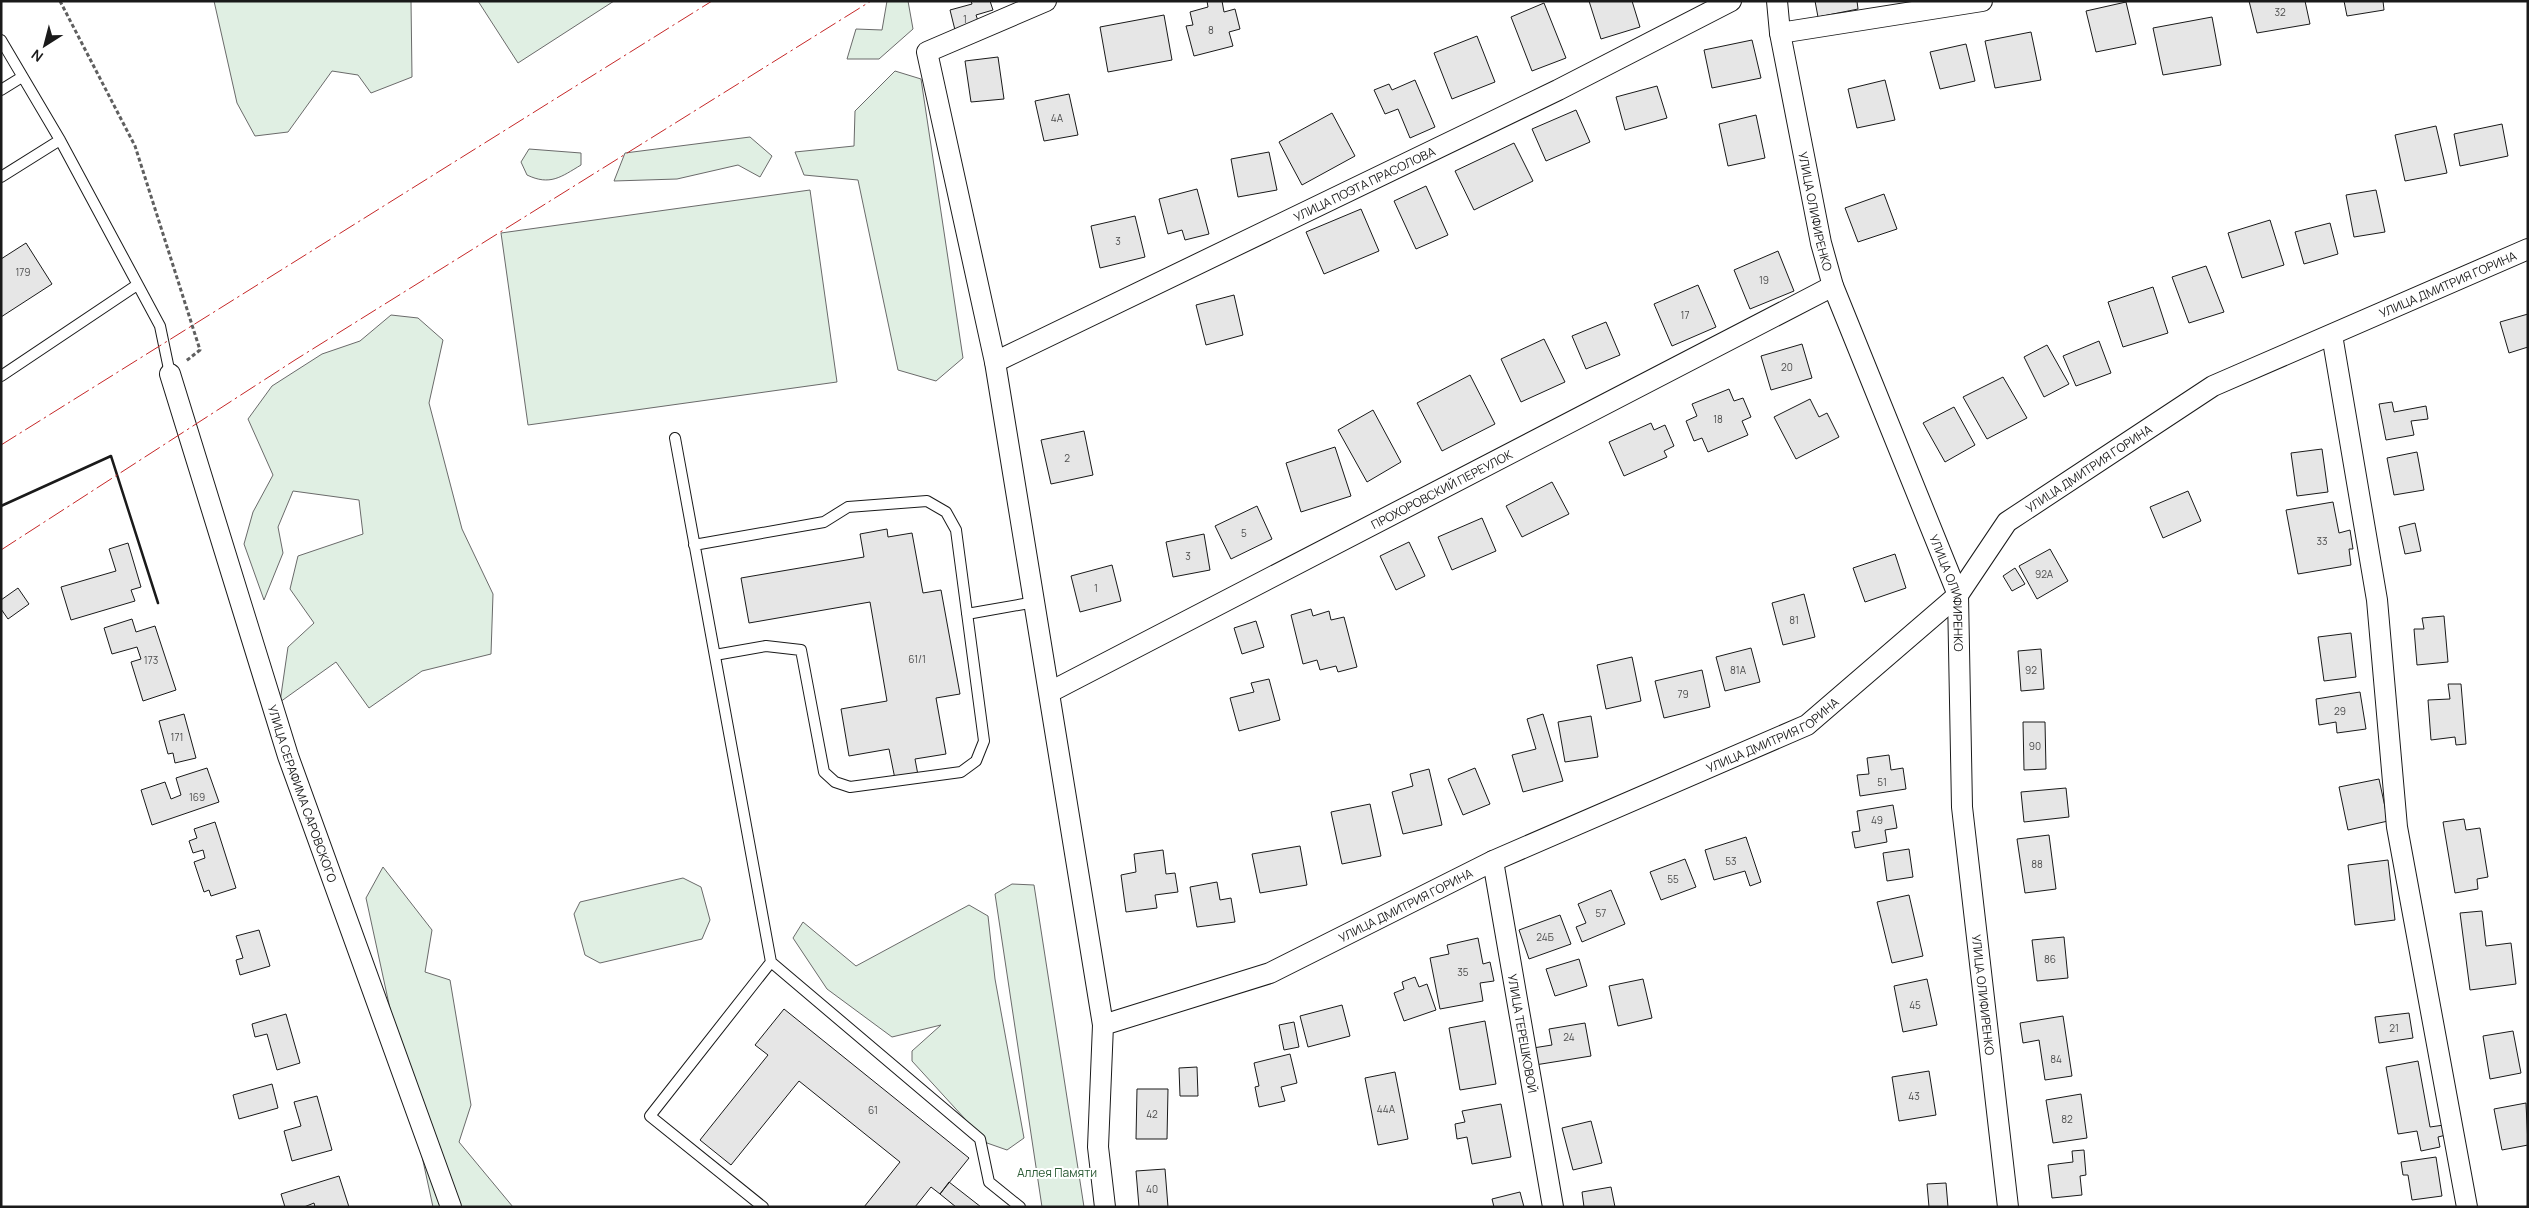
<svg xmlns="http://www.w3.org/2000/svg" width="2529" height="1208" viewBox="0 0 2529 1208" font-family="Manrope,sans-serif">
<rect width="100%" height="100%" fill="#fff"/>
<path fill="#e0efe3" stroke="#6a6a6a" d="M 214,1 L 411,1 L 412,77 L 371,93 L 358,75 L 332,71 L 288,132 L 255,136 L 237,103 Z
M 478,1 L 614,1 L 518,63 Z
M 887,1 L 908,1 L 913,29 L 879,59 L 847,59 L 856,29 L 882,30 Z
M 895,71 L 921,79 L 963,358 L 936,381 L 898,370 L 858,180 L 804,175 L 795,152 L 854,146 L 855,111 Z
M 750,137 L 772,156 L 760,177 L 738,165 L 677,179 L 614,181 L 625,153 Z
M 529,149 L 581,153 L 581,165 C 561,177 550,186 527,175 L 521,162 Z
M 810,190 L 837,382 L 528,425 L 501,233 Z
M 391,315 L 418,318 L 443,340 L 429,403 L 462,529 L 493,594 L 491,654 L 422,671 L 369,708 L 336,662 L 280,702 L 288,647 L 314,623 L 290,589 L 298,556 L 363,534 L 359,500 L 293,491 L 278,527 L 283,553 L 264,600 L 244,544 L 253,512 L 273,475 L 248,419 L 272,386 L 322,354 L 360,341 Z
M 383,867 L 432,930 L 425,972 L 450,980 L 471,1105 L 459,1142 L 513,1207 L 433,1207 L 366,898 Z
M 683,878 L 701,887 L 710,920 L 702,939 L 600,963 L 585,955 L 574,914 L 580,902 Z
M 1012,884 L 1034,885 L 1084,1207 L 1042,1207 L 995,894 Z
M 969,905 L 988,916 L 995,979 L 1024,1138 L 1007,1150 L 987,1143 L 912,1061 L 912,1051 L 941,1025 L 892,1037 L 827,989 L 793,938 L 803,922 L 856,966 Z"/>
<path fill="#e6e6e6" stroke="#1a1a1a" d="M 971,1 L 990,1 L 993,10 L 976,15 L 979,24 L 955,30 L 950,10 L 972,4 Z
M 1207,1 L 1222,1 L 1224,12 L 1235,9 L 1240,29 L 1229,32 L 1233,46 L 1194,56 L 1186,26 L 1193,25 L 1190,12 L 1208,7 Z
M 1589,1 L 1632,1 L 1640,27 L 1601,39 Z
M 1815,1 L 1857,1 L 1858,9 L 1818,17 Z
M 2249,1 L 2305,1 L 2310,24 L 2257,33 Z
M 2344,1 L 2383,1 L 2384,10 L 2347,16 Z
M 2126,2 L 2136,44 L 2096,52 L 2086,11 Z
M 1544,3 L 1566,58 L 1532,71 L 1511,17 Z
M 1164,15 L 1172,60 L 1108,72 L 1100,27 Z
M 2212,17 L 2221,65 L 2163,75 L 2153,28 Z
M 2031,32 L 2041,80 L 1995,88 L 1985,41 Z
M 1477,36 L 1495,82 L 1452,99 L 1434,53 Z
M 1752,40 L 1761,78 L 1712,88 L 1704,50 Z
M 1966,44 L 1975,81 L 1940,89 L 1930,52 Z
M 998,57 L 1004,99 L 971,102 L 965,61 Z
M 1415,80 L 1435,127 L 1410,138 L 1398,109 L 1385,114 L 1374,90 L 1389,84 L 1392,90 Z
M 1885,80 L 1895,120 L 1857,128 L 1848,89 Z
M 1657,86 L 1667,118 L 1625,130 L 1616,97 Z
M 1069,94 L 1078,135 L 1044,141 L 1035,101 Z
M 1576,110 L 1590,142 L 1546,161 L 1532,129 Z
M 1332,113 L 1355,156 L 1302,185 L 1279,142 Z
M 1756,115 L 1765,158 L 1728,166 L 1719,124 Z
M 2502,124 L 2508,156 L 2460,166 L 2454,134 Z
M 2436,126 L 2447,173 L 2405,181 L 2395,135 Z
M 1514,143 L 1533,181 L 1474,210 L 1455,171 Z
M 1269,152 L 1277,190 L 1238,197 L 1231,159 Z
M 1426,186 L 1448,235 L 1416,249 L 1394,201 Z
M 1197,189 L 1209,234 L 1185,240 L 1182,230 L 1168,234 L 1159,199 Z
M 2376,190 L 2385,232 L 2354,237 L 2346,195 Z
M 1884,194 L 1897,229 L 1858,242 L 1845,208 Z
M 1361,209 L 1379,251 L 1324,274 L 1306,232 Z
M 1135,216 L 1145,257 L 1100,268 L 1091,226 Z
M 2270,220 L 2284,265 L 2242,278 L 2228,233 Z
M 2330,223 L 2338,254 L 2304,264 L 2295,232 Z
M 26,243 L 52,284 L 1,317 L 1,259 Z
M 1778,251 L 1794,291 L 1750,309 L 1734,270 Z
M 2206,266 L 2224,312 L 2189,323 L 2172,277 Z
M 1698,285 L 1716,327 L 1672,346 L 1654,304 Z
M 2153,287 L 2168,333 L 2123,347 L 2108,302 Z
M 1234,295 L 1243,335 L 1206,345 L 1196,305 Z
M 2528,314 L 2528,347 L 2509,353 L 2500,322 Z
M 1606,322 L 1620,355 L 1586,369 L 1572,336 Z
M 1544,339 L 1565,382 L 1521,402 L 1501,359 Z
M 2099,341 L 2111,373 L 2076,386 L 2063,356 Z
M 1802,344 L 1812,378 L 1771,390 L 1761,356 Z
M 2047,345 L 2069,384 L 2044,397 L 2024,357 Z
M 1470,375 L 1495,424 L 1442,451 L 1417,403 Z
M 2003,377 L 2027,418 L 1987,439 L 1963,397 Z
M 1729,389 L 1734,401 L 1743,398 L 1751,417 L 1742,421 L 1748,435 L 1708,452 L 1702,438 L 1694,441 L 1686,421 L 1697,416 L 1692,404 Z
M 1810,399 L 1819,417 L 1827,413 L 1839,437 L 1796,459 L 1774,417 Z
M 2392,402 L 2394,412 L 2426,406 L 2428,419 L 2411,421 L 2414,435 L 2386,440 L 2379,404 Z
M 1954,407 L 1975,445 L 1945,462 L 1923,423 Z
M 1373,410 L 1401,462 L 1367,482 L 1338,430 Z
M 1651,423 L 1654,430 L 1665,425 L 1674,446 L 1664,451 L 1667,457 L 1624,476 L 1609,442 Z
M 1084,431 L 1093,475 L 1051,484 L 1041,440 Z
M 1335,447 L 1351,496 L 1301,512 L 1286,463 Z
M 2322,449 L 2328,492 L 2297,496 L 2291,453 Z
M 2417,452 L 2424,490 L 2394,495 L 2387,458 Z
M 1552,482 L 1569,514 L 1522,537 L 1506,506 Z
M 2188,491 L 2201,521 L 2163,538 L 2150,507 Z
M 2333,502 L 2339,533 L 2350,530 L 2353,549 L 2349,549 L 2351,565 L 2298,574 L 2286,510 Z
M 1257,506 L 1272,539 L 1231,559 L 1215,526 Z
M 1482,518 L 1496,551 L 1452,570 L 1438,537 Z
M 2415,523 L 2421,551 L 2405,554 L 2399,527 Z
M 887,529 L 888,537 L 912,533 L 923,593 L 941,590 L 960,694 L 936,698 L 946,754 L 915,759 L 918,775 L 895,779 L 889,749 L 849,756 L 841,709 L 887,701 L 870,602 L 749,623 L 741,578 L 864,557 L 860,534 Z
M 1204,534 L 1210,570 L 1173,577 L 1166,542 Z
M 1409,542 L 1425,576 L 1396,590 L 1380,556 Z
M 128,543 L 141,587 L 131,590 L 135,601 L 71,620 L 61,587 L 116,571 L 109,549 Z
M 2050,549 L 2068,581 L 2037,599 L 2019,566 Z
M 1895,554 L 1906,588 L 1865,602 L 1853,568 Z
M 1112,565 L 1121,601 L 1080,612 L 1071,576 Z
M 2015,568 L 2025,584 L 2012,591 L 2003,576 Z
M 18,588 L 29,604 L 8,619 L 1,609 L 1,600 Z
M 1804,594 L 1815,637 L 1783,645 L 1772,603 Z
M 1311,609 L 1313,616 L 1329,611 L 1331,620 L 1344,617 L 1357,667 L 1338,672 L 1336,666 L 1320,670 L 1317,660 L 1303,664 L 1291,615 Z
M 2444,616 L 2448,662 L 2417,665 L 2414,629 L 2424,629 L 2422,618 Z
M 132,619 L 136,632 L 155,626 L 176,690 L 143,701 L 131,662 L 141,659 L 137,647 L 112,654 L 104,628 Z
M 1256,621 L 1264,647 L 1242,654 L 1234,628 Z
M 2351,633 L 2356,677 L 2324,681 L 2318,637 Z
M 1751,648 L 1760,682 L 1725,691 L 1716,657 Z
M 2041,649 L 2044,689 L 2021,691 L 2018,651 Z
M 1632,657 L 1641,701 L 1606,709 L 1597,665 Z
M 1702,670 L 1710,707 L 1664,718 L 1655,681 Z
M 1269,679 L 1280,720 L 1239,731 L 1230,698 L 1254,692 L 1251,683 Z
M 2448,684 L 2461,684 L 2466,744 L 2456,745 L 2455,737 L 2431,740 L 2428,700 L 2450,699 Z
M 2360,692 L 2366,729 L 2337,733 L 2336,722 L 2319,725 L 2316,699 Z
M 184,714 L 196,758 L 175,763 L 173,753 L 168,754 L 159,721 Z
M 1543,714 L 1563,781 L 1523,792 L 1512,755 L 1536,749 L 1527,719 Z
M 1591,716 L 1598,757 L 1565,762 L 1558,722 Z
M 2023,722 L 2045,722 L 2046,769 L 2024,770 Z
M 1889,755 L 1891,770 L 1903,768 L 1906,789 L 1860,796 L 1857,775 L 1869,774 L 1867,758 Z
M 207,768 L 219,802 L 152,825 L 141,790 L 165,782 L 171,799 L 181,795 L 176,778 Z
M 1475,768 L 1490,804 L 1463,815 L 1448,779 Z
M 1429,769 L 1442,825 L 1403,834 L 1392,792 L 1413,786 L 1410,774 Z
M 2379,779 L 2388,821 L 2348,830 L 2339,787 Z
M 2066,788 L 2069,817 L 2024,822 L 2021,792 Z
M 1370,804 L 1381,856 L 1342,864 L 1331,812 Z
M 1893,805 L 1897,828 L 1885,830 L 1887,842 L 1855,848 L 1852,832 L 1860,831 L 1857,811 Z
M 2464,819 L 2466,830 L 2480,828 L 2488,877 L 2477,879 L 2478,889 L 2455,893 L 2443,822 Z
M 215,822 L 236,888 L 211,896 L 209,890 L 204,892 L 194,862 L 205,858 L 203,850 L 193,853 L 189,841 L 197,838 L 194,829 Z
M 2049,835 L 2056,889 L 2025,893 L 2017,839 Z
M 1746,837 L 1761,882 L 1750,886 L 1745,871 L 1714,880 L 1705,850 Z
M 1300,846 L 1307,885 L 1260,893 L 1252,854 Z
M 1909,849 L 1913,877 L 1887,881 L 1883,853 Z
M 1163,850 L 1166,874 L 1175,873 L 1178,892 L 1155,895 L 1157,908 L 1126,912 L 1121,875 L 1136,872 L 1134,854 Z
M 1685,859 L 1696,887 L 1661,900 L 1650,872 Z
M 2388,860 L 2395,920 L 2355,925 L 2348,865 Z
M 1217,882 L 1220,900 L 1231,898 L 1235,922 L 1197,927 L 1190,887 Z
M 1611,890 L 1625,924 L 1582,942 L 1576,927 L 1586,923 L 1578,904 Z
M 1909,895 L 1923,956 L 1892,963 L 1877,902 Z
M 2482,911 L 2486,946 L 2511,943 L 2516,984 L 2470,990 L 2460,913 Z
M 1560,915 L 1571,944 L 1529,959 L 1519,930 Z
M 259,930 L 270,966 L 240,975 L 236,960 L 243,958 L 236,936 Z
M 2064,937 L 2068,978 L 2037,981 L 2032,940 Z
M 1478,938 L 1483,964 L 1490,962 L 1494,981 L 1480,983 L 1483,1001 L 1440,1009 L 1430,958 L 1449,954 L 1447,945 Z
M 1579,959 L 1587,986 L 1555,996 L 1546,969 Z
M 1415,977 L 1419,987 L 1427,984 L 1436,1010 L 1404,1021 L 1394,993 L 1404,989 L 1402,982 Z
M 1643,979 L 1652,1018 L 1618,1026 L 1609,986 Z
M 1927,979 L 1937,1025 L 1903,1032 L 1894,986 Z
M 1342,1005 L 1350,1036 L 1308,1047 L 1300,1016 Z
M 784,1009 L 969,1158 L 940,1194 L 931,1187 L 915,1207 L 864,1207 L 900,1162 L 799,1081 L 731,1165 L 700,1140 L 768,1055 L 755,1045 Z
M 2409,1013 L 2413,1038 L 2379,1043 L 2375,1017 Z
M 286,1014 L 300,1063 L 277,1070 L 267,1034 L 255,1037 L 252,1024 Z
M 2063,1016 L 2072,1076 L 2045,1080 L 2039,1040 L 2023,1043 L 2020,1023 Z
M 1485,1021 L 1496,1084 L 1460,1090 L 1449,1028 Z
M 1294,1022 L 1299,1047 L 1284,1050 L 1279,1025 Z
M 1585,1023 L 1591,1056 L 1535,1065 L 1533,1048 L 1552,1045 L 1549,1029 Z
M 2513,1031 L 2521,1073 L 2490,1079 L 2483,1036 Z
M 1290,1054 L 1297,1083 L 1281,1087 L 1285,1101 L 1259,1107 L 1255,1087 L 1259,1086 L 1254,1063 Z
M 2418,1061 L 2430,1127 L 2444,1125 L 2446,1135 L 2438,1137 L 2440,1147 L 2421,1151 L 2417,1131 L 2398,1134 L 2386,1067 Z
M 1197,1067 L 1198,1096 L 1180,1096 L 1179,1068 Z
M 1929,1071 L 1936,1115 L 1899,1121 L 1892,1077 Z
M 1395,1072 L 1408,1139 L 1378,1145 L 1365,1078 Z
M 272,1084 L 278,1108 L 239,1119 L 233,1095 Z
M 1137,1089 L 1168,1089 L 1167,1139 L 1136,1139 Z
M 2081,1094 L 2087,1138 L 2053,1143 L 2046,1100 Z
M 317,1096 L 332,1150 L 292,1161 L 284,1131 L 301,1126 L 294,1102 Z
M 2526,1103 L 2528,1145 L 2502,1150 L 2494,1109 Z
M 1501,1104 L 1511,1157 L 1472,1164 L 1467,1137 L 1457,1139 L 1455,1124 L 1465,1122 L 1462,1111 Z
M 1591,1121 L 1602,1163 L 1573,1170 L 1562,1128 Z
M 2084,1150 L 2086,1175 L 2080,1176 L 2082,1195 L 2052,1198 L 2048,1165 L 2073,1162 L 2072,1151 Z
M 2436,1157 L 2442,1196 L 2412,1200 L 2408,1175 L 2403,1175 L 2401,1162 Z
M 1165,1169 L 1168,1207 L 1139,1207 L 1136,1171 Z
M 339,1176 L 349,1207 L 315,1207 L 314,1203 L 304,1207 L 285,1207 L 281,1194 Z
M 949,1182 L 981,1207 L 956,1207 L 940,1194 Z
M 1946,1183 L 1948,1207 L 1929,1207 L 1927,1184 Z
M 1611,1187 L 1615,1207 L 1584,1207 L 1582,1192 Z
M 1520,1192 L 1524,1207 L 1494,1207 L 1492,1199 Z"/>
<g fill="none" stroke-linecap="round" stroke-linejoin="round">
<g stroke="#1a1a1a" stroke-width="12">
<path id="lane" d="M 1,40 L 60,140 L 160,326 L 170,374
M 1,90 L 22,77
M 1,177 L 60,140
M 1,376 L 137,285
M 675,438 L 771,962 L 980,1139 L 989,1182 L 1020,1207
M 694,545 L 824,522 L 848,507 L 927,501 L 946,512 L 956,530 L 984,741 L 976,761 L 961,772 L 850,787 L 835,782 L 824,772 L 801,650 L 766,646 L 715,655
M 967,614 L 1035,602
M 763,1207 L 650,1116 L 771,962"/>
</g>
<g stroke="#1a1a1a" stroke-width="22">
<g id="street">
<path d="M 1046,1 L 927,52 L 995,362 L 1103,1025"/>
<path id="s1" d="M 1777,1 L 1780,33 L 1821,243 L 1833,286 L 1958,595 L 1962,807 L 2008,1207"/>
<path d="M 1780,33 L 1982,1"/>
<path d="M 2332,335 L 2377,600 L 2397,827 L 2467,1207"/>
<path id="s2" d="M 995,362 L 1558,90 L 1731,1"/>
<path id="s3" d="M 170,374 L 288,756 L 451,1207"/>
<path id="s4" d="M 1050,692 L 1833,286"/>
<path id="s5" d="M 1493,861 L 1553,1207"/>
<path id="s6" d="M 1105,1207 L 1098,1147 L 1103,1025 L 1270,973 L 1493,861 L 1807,725 L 1958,595 L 2007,522 L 2213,386 L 2528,249"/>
</g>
</g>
<path stroke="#5f5f5f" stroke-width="3" stroke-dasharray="4 2.5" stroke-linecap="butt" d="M 60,1 L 135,146 L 200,350 L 186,361"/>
<use href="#lane" stroke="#fff" stroke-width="10"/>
<use href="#street" stroke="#fff" stroke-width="20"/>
<path stroke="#1a1a1a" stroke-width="2.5" d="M 1,506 L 111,456 L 158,603"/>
<path stroke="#c62828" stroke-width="1" stroke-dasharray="18 4 2.5 4" stroke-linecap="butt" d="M 1,445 L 712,1
M 1,550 L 295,360 L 871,1"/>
</g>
<g text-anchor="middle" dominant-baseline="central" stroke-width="4" stroke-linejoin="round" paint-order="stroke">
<g font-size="10" fill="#4d4d4d">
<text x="2280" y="12">32</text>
<text x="965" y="19">1</text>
<text x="1211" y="30">8</text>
<text x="1057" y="118">4А</text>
<text x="1118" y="241">3</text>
<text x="23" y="272">179</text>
<text x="1764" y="280">19</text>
<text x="1685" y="315">17</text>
<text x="1787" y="367">20</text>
<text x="1718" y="419">18</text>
<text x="1067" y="458">2</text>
<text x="1244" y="533">5</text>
<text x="2322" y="541">33</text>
<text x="1188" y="556">3</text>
<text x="2044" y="574">92А</text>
<text x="1096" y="588">1</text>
<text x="1794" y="620">81</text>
<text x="917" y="659">61/1</text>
<text x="151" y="660">173</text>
<text x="1738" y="670">81А</text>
<text x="2031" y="670">92</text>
<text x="1683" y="694">79</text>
<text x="2340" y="711">29</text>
<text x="177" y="737">171</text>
<text x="2035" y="746">90</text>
<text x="1882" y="782">51</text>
<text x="197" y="797">169</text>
<text x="1877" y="820">49</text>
<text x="1731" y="861">53</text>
<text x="2037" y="864">88</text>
<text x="1673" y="879">55</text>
<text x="1601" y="913">57</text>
<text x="1545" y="937">24Б</text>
<text x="2050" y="959">86</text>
<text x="1463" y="972">35</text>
<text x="1915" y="1005">45</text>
<text x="2394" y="1028">21</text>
<text x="1569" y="1037">24</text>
<text x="2056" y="1059">84</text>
<text x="1914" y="1096">43</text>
<text x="1386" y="1109">44А</text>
<text x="873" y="1110">61</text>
<text x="1152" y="1114">42</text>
<text x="2067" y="1119">82</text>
<text x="1152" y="1189">40</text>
</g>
<g font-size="12" fill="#1a1a1a" stroke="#fff">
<text stroke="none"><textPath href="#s2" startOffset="410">УЛИЦА ПОЭТА ПРАСОЛОВА</textPath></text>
<text stroke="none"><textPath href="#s1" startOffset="214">УЛИЦА ОЛИФИРЕНКО</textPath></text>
<text stroke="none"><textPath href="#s6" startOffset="1739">УЛИЦА ДМИТРИЯ ГОРИНА</textPath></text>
<text stroke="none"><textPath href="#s6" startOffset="1334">УЛИЦА ДМИТРИЯ ГОРИНА</textPath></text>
<text stroke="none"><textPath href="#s4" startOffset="441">ПРОХОРОВСКИЙ ПЕРЕУЛОК</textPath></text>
<text stroke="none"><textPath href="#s1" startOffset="620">УЛИЦА ОЛИФИРЕНКО</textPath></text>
<text stroke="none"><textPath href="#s6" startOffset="914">УЛИЦА ДМИТРИЯ ГОРИНА</textPath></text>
<text stroke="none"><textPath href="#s3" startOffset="440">УЛИЦА СЕРАФИМА САРОВСКОГО</textPath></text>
<text stroke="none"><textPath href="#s6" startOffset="509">УЛИЦА ДМИТРИЯ ГОРИНА</textPath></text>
<text stroke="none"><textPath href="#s1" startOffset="1025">УЛИЦА ОЛИФИРЕНКО</textPath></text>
<text stroke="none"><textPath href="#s5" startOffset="175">УЛИЦА ТЕРЕШКОВОЙ</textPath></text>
</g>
<g font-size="12" fill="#2b5a34" stroke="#fff">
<text x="1057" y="1172">Аллея Памяти</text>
</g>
</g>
<rect width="2529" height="1208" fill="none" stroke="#1a1a1a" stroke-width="5"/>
<g transform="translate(45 45) rotate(216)" stroke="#ffffff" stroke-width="4" paint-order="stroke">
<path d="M0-4L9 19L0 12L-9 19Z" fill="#1a1a1a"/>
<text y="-8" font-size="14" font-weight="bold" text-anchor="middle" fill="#1a1a1a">N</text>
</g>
</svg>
